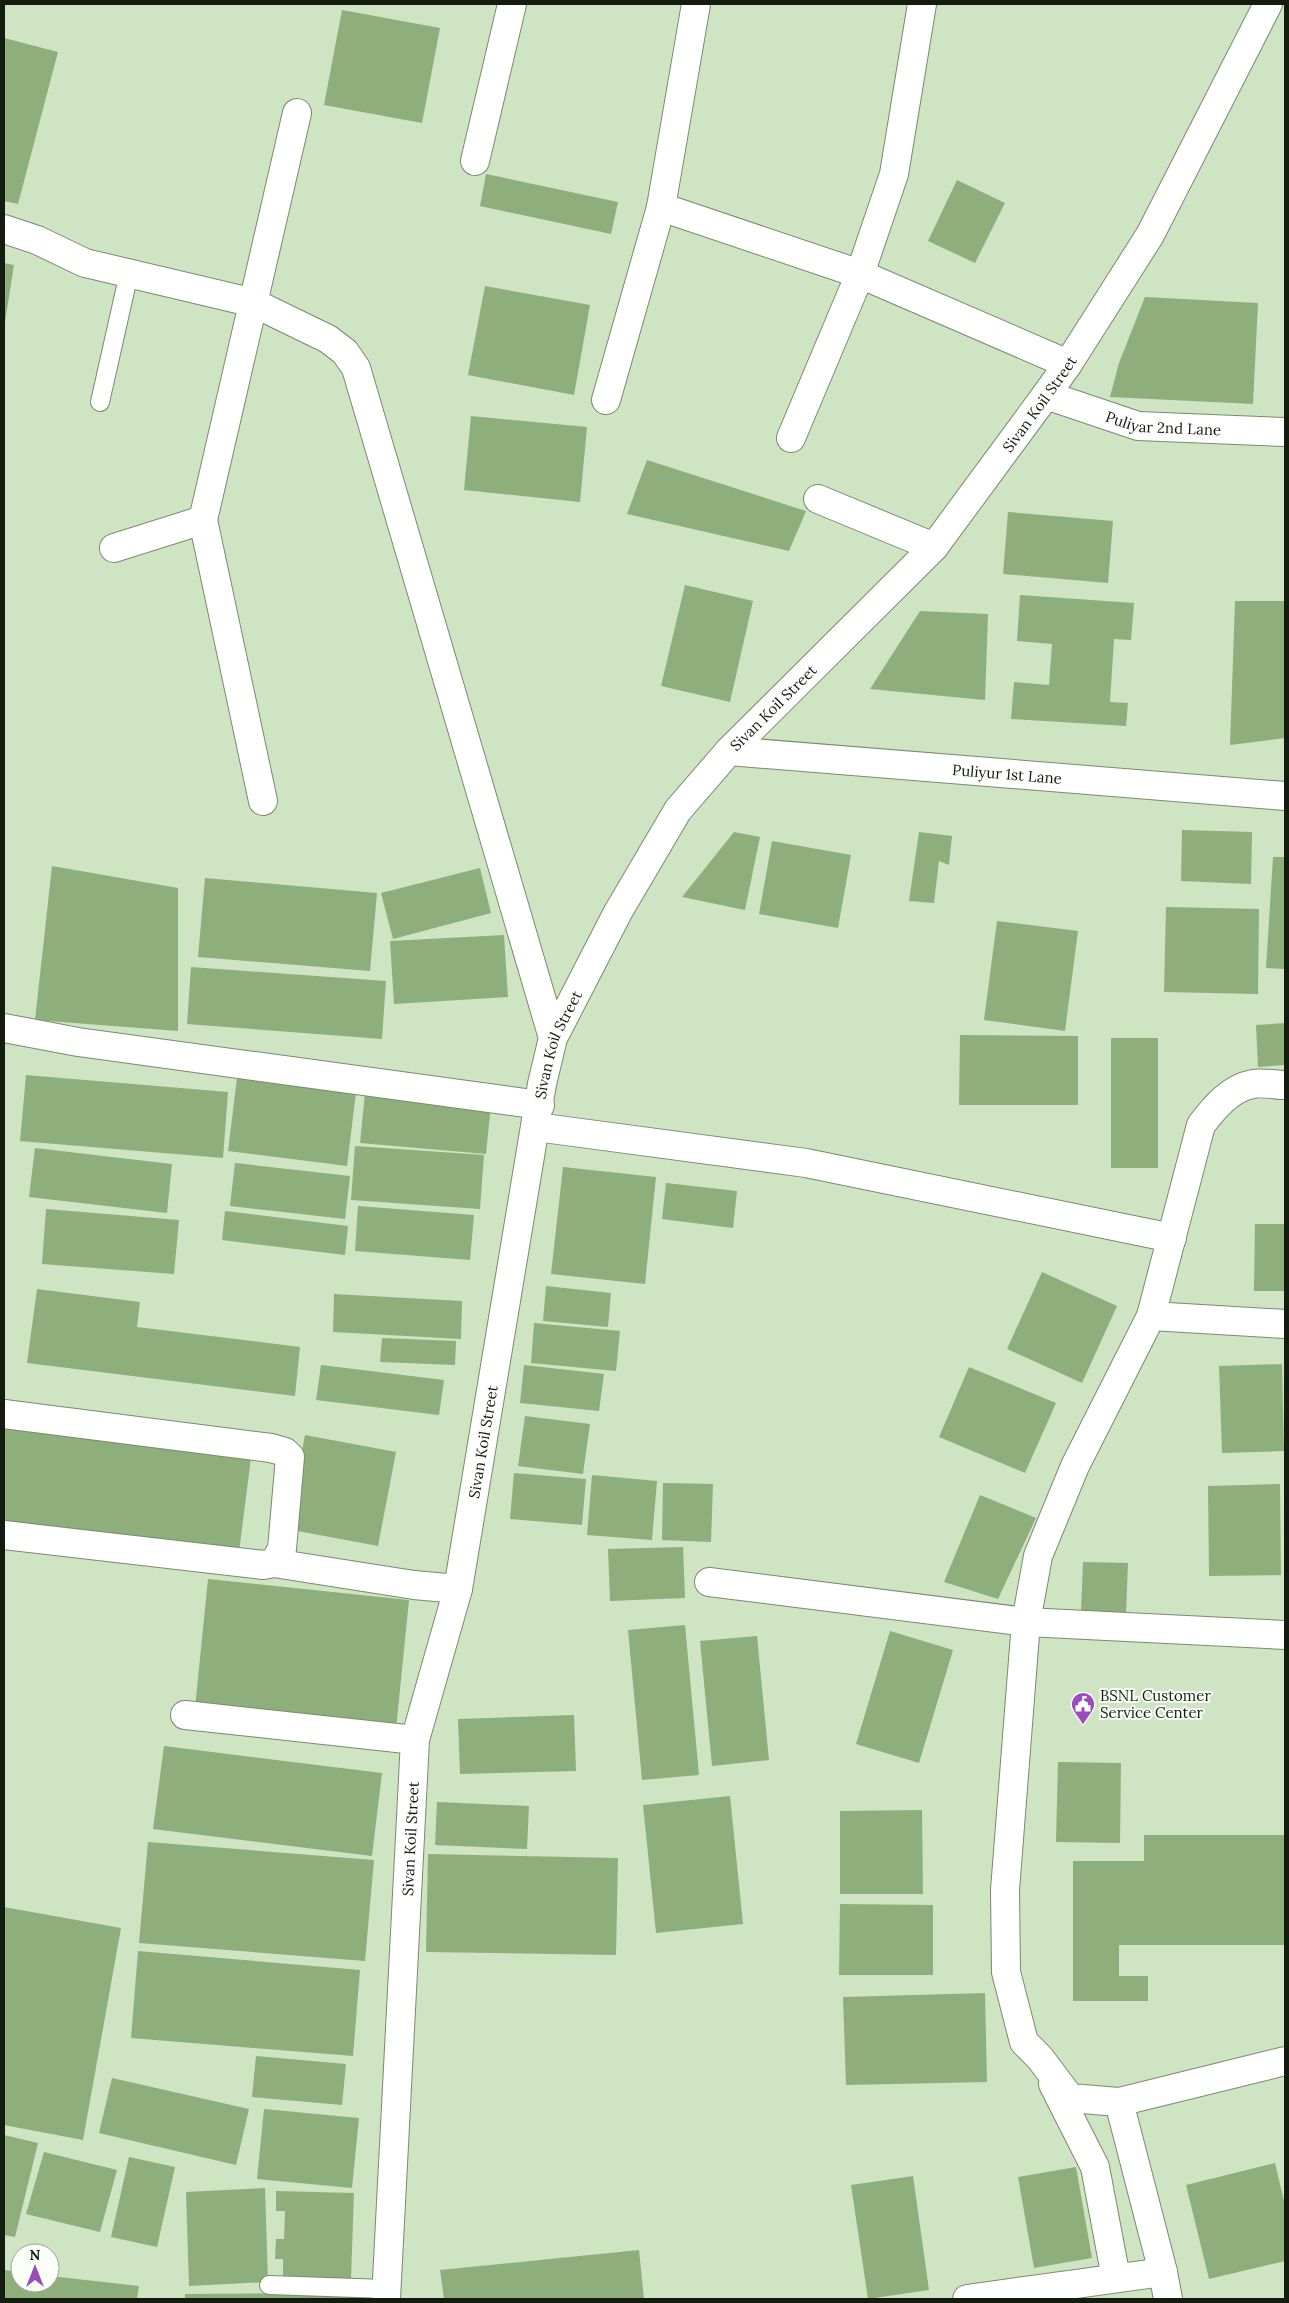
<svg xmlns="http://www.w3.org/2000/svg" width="1289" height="2303" viewBox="0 0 1289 2303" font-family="Lora,serif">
<rect width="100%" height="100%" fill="#cee4c2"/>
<path fill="#8eaf7b" d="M 342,10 L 440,28 L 422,123 L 324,105 Z
M 4,38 L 58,52 L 18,204 L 4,201 Z
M 486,174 L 618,202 L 611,234 L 480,206 Z
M 957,180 L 1005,203 L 975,263 L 928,241 Z
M 4,263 L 14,265 L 5,322 L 4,322 Z
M 485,286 L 590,305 L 574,395 L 468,375 Z
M 1145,297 L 1258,303 L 1253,404 L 1110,397 L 1119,363 Z
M 471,416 L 587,427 L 580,502 L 464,490 Z
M 647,460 L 806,511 L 789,551 L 627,514 Z
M 1008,512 L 1113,521 L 1108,583 L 1003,574 Z
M 685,585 L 753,601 L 730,702 L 661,686 Z
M 1020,595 L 1134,603 L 1131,640 L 1114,639 L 1110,702 L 1128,703 L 1126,726 L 1011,719 L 1014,682 L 1049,685 L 1052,644 L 1017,641 Z
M 1235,601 L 1285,601 L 1285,738 L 1230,745 Z
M 920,611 L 988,614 L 985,700 L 870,689 Z
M 1182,830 L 1252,832 L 1251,884 L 1181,881 Z
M 734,832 L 760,837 L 745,910 L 682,897 Z
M 919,832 L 952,836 L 949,865 L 939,861 L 934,903 L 909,901 Z
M 772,841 L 851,855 L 838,928 L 759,914 Z
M 1273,857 L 1285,857 L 1285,969 L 1266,968 Z
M 52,866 L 178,888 L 178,1031 L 35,1020 Z
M 480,868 L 491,913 L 393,939 L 381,893 Z
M 205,878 L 377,893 L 370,971 L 198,957 Z
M 1166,907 L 1259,909 L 1258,994 L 1164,992 Z
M 997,921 L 1078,931 L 1065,1031 L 984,1020 Z
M 504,935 L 508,997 L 394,1004 L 390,941 Z
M 191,967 L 386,981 L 382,1039 L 187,1024 Z
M 1285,1023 L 1285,1065 L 1258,1067 L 1256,1025 Z
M 960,1035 L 1078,1036 L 1078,1105 L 959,1105 Z
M 1111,1038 L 1158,1038 L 1158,1168 L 1111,1168 Z
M 26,1075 L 228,1092 L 223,1158 L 20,1141 Z
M 237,1078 L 356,1092 L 347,1166 L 228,1151 Z
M 365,1093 L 491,1105 L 486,1154 L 360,1143 Z
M 355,1146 L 484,1155 L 480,1209 L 351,1200 Z
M 35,1148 L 172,1164 L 167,1213 L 29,1197 Z
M 235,1163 L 350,1176 L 345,1219 L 230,1206 Z
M 563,1167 L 656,1177 L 645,1284 L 551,1274 Z
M 666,1183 L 737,1191 L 733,1228 L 662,1219 Z
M 358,1206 L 474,1215 L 470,1260 L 355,1251 Z
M 46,1209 L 179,1220 L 174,1274 L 42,1264 Z
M 225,1211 L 348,1226 L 345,1255 L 222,1240 Z
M 1255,1224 L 1285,1224 L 1285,1291 L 1254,1291 Z
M 1042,1272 L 1117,1306 L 1082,1383 L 1007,1349 Z
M 546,1286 L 611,1293 L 608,1327 L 543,1321 Z
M 37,1289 L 140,1302 L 137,1327 L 300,1347 L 295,1396 L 27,1363 Z
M 334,1294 L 462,1301 L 461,1339 L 333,1332 Z
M 534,1323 L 620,1331 L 616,1371 L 531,1363 Z
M 382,1338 L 456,1341 L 455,1365 L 380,1362 Z
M 1282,1364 L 1284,1451 L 1222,1453 L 1219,1366 Z
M 321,1365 L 444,1380 L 439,1415 L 316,1400 Z
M 524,1365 L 604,1374 L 599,1411 L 520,1403 Z
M 969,1367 L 1056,1403 L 1025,1473 L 939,1437 Z
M 525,1416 L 590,1424 L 583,1474 L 518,1466 Z
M 4,1418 L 252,1450 L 238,1560 L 4,1530 Z
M 305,1435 L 396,1452 L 378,1546 L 287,1529 Z
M 514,1473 L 586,1479 L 582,1525 L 510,1519 Z
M 592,1475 L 657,1481 L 652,1540 L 587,1535 Z
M 663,1483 L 713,1484 L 711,1542 L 662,1540 Z
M 1280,1484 L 1281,1575 L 1209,1576 L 1208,1486 Z
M 980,1495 L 1036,1518 L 998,1599 L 944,1582 Z
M 683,1547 L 685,1598 L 610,1601 L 608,1549 Z
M 1083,1562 L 1128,1563 L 1126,1614 L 1081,1612 Z
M 208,1579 L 409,1600 L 396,1729 L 195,1708 Z
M 685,1625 L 699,1775 L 642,1780 L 628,1630 Z
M 890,1631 L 953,1650 L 919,1763 L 856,1744 Z
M 757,1636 L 769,1760 L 712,1766 L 700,1641 Z
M 574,1715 L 576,1771 L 460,1774 L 458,1719 Z
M 164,1746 L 382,1773 L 372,1856 L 153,1829 Z
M 1058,1762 L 1121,1763 L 1120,1843 L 1056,1842 Z
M 730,1796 L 743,1924 L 656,1933 L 643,1805 Z
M 437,1802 L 529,1806 L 527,1849 L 435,1845 Z
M 922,1810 L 923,1894 L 840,1894 L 840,1811 Z
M 1144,1835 L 1285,1835 L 1285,1945 L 1119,1945 L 1119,1976 L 1148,1976 L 1148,2001 L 1073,2001 L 1073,1861 L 1144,1861 Z
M 148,1842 L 374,1860 L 365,1961 L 139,1943 Z
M 428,1854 L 618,1858 L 616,1955 L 426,1952 Z
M 840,1904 L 933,1905 L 933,1975 L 839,1975 Z
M 4,1907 L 121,1928 L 83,2140 L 4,2125 Z
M 138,1951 L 360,1970 L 353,2056 L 131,2038 Z
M 985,1993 L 987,2082 L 846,2085 L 843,1997 Z
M 256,2056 L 346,2064 L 342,2105 L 252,2097 Z
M 112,2078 L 249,2109 L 236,2165 L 99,2133 Z
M 264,2109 L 359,2118 L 352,2188 L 257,2179 Z
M 4,2135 L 38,2143 L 15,2237 L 4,2235 Z
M 44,2152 L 117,2170 L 100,2232 L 26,2214 Z
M 129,2157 L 175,2167 L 157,2247 L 111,2237 Z
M 1275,2163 L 1285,2205 L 1285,2261 L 1209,2279 L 1186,2185 Z
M 1076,2167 L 1092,2258 L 1034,2268 L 1018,2177 Z
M 913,2176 L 929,2290 L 868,2299 L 851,2185 Z
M 265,2188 L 268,2282 L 189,2286 L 186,2192 Z
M 276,2191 L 354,2193 L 351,2279 L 283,2277 L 283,2259 L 275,2259 L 276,2239 L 284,2239 L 285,2211 L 276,2211 Z
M 639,2250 L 644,2299 L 444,2299 L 440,2270 Z
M 4,2270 L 20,2272 L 20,2283 L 50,2283 L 50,2276 L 139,2286 L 137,2299 L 4,2299 Z
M 368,2293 L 369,2299 L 185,2299 L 185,2294 Z"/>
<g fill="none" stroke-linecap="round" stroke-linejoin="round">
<g stroke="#778c6c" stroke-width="20">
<path id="service" d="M 100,402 L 129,273
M 269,2285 L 386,2289"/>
</g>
<g stroke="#778c6c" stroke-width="30">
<g id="minor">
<path d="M 475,161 L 512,4"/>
<path d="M 661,207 L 860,274 L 1068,364"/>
<path d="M 4,229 L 37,240 L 85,263 L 254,303 L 328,339 L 345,352 L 356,368 L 553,1038"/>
<path id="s1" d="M 1046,395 L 1138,426 L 1285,432"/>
<path d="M 606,400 L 661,207 L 696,4"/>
<path d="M 791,438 L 860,274 L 894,174 L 922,4"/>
<path d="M 818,499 L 934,547"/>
<path d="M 114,548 L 203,520"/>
<path id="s2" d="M 729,751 L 1285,796"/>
<path d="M 263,801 L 203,520 L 297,113"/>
<path d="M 4,1028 L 78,1042 L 540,1105"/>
<path d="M 1285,1085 C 1276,1085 1263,1082 1253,1084 C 1230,1088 1214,1108 1201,1125 L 1151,1316 L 1075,1466 L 1038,1556 L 1026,1622 L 1005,1890 L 1006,1972 L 1024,2042 L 1040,2058 L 1070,2098 L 1119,2102 L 1285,2061"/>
<path d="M 536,1127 L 806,1163 L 1172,1238"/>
<path d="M 1151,1316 L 1285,1324"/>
<path d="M 4,1414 L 271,1448 L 285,1452 L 290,1457 L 282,1549 L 274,1563 L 263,1565 L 4,1535"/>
<path d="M 274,1563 L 414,1585 L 458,1589"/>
<path d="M 709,1582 L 1026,1622 L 1285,1635"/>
<path d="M 185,1715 L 415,1740"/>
<path d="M 1053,2084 L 1095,2167 L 1116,2278"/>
<path d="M 1119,2102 L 1163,2272 L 1168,2299"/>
<path d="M 967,2299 L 1163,2272"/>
</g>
</g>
<g stroke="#778c6c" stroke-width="30">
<g id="tertiary">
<path id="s3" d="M 386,2299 L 415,1740 L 458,1589 L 542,1084 L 553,1038 L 618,912 L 678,810 L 729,751 L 934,547 L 1046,395 L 1068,364 L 1150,235 L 1268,4"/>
</g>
</g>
<use href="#service" stroke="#fff" stroke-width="18"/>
<use href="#minor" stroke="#fff" stroke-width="28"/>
<use href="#tertiary" stroke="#fff" stroke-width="28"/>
</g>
<defs>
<g id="civic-pin" transform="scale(1.25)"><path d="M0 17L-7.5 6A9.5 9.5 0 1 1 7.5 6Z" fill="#9b4cbc" stroke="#fafff8"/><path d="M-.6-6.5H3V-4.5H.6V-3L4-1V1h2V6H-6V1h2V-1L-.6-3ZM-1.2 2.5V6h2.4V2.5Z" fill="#fff"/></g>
</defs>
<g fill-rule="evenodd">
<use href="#civic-pin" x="1083" y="1704"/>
</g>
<g text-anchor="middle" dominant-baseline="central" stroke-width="4" stroke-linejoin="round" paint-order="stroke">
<g font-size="15" fill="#141c10" stroke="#fafff8">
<text stroke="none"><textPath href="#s3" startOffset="2081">Sivan Koil Street</textPath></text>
<text stroke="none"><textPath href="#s1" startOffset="122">Puliyar 2nd Lane</textPath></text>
<text stroke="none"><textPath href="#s3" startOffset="1676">Sivan Koil Street</textPath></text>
<text stroke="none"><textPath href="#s2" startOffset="279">Puliyur 1st Lane</textPath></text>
<text stroke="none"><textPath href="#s3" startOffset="1271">Sivan Koil Street</textPath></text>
<text stroke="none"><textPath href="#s3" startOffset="866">Sivan Koil Street</textPath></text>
<text stroke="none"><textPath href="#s3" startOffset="461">Sivan Koil Street</textPath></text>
</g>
<g font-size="15" fill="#141c10" stroke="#fafff8" text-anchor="start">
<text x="1100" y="1695">BSNL Customer<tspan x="1100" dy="17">Service Center</tspan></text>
</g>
</g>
<rect width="1289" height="2303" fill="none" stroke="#141c10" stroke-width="10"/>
<g transform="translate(35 2268)"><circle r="24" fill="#fafff8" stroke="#9ea49b"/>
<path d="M0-4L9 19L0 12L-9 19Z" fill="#9b4cbc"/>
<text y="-8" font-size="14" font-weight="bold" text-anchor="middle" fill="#141c10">N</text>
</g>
</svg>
